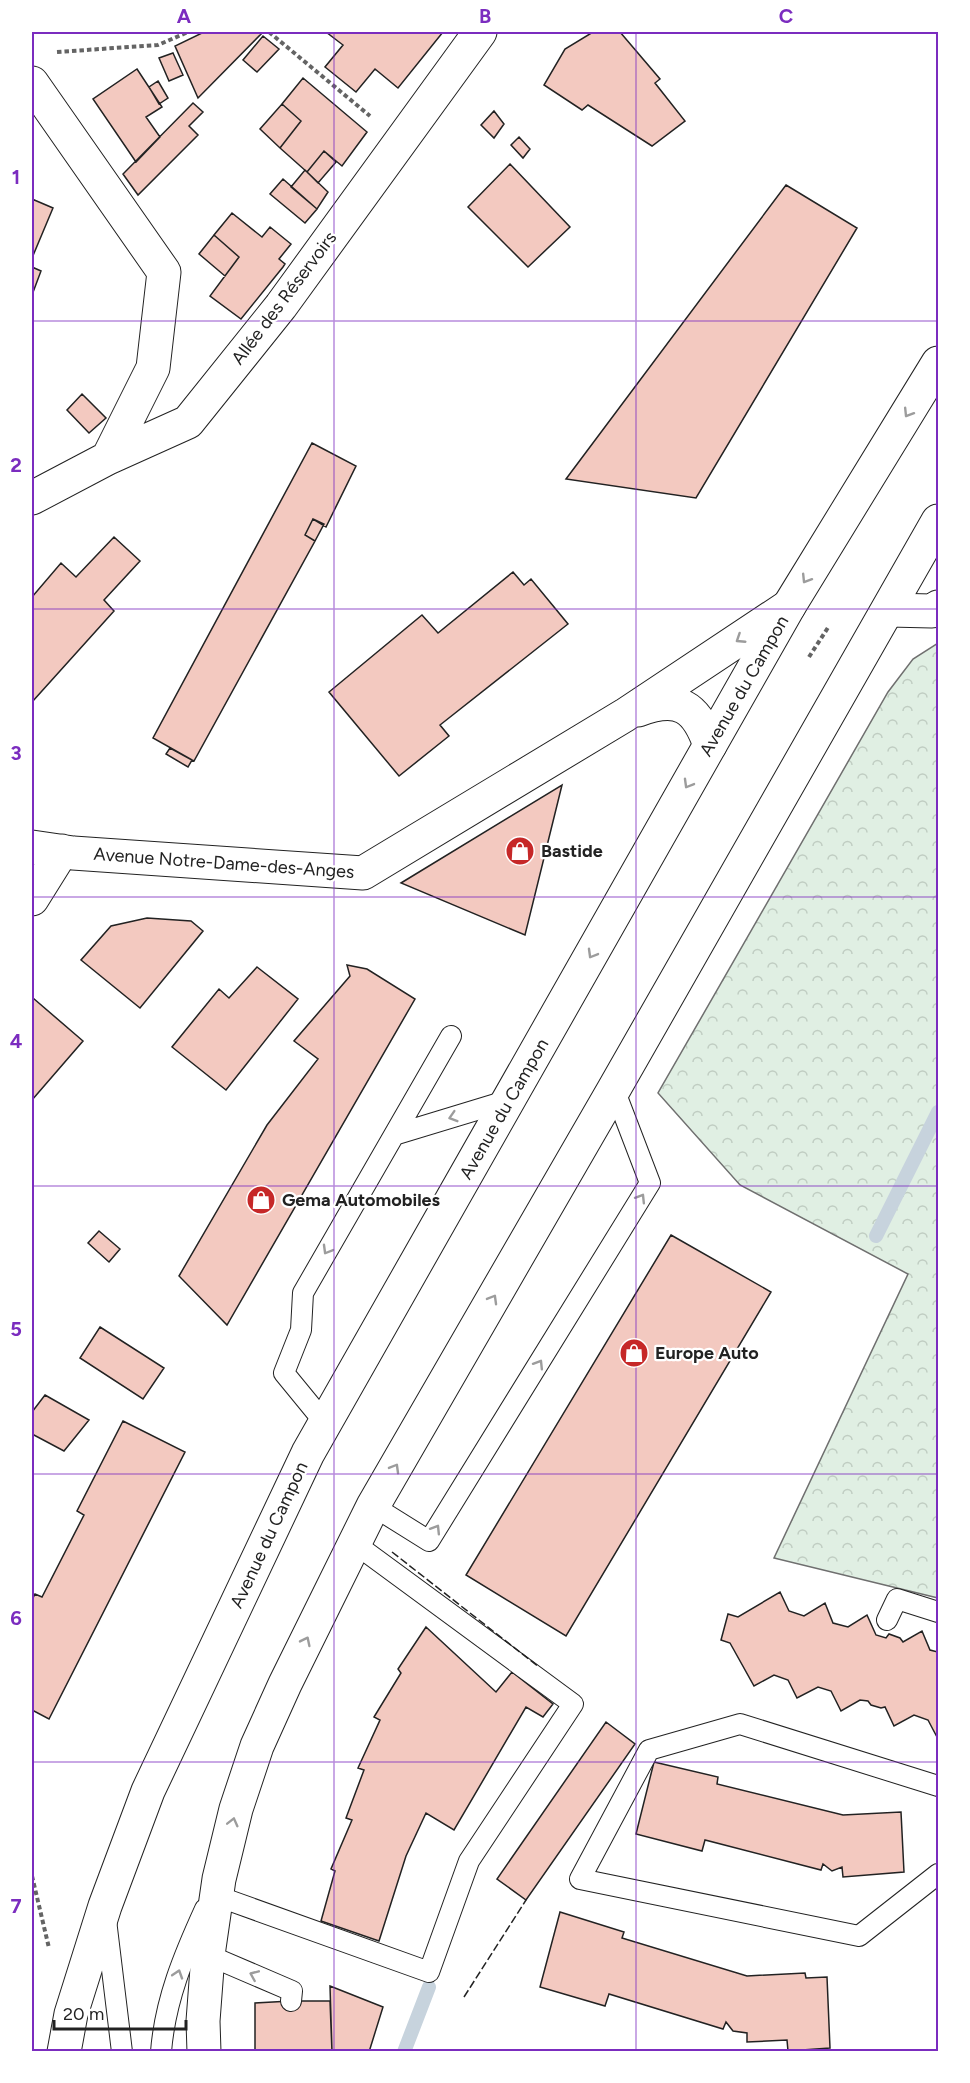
<svg xmlns="http://www.w3.org/2000/svg" width="970" height="2083" viewBox="0 0 970 2083" font-family="Figtree,sans-serif">
<defs>
<pattern id="forest-crowns" width="20" height="18" patternUnits="userSpaceOnUse" patternTransform="scale(1.5)"><rect width="20" height="18" fill="#e0efe3"/><path d="M2 6a3 3 0 1 1 6 0M12 15a3 3 0 1 1 6 0" fill="none" stroke="#c0cdc2"/></pattern>
</defs>
<rect width="100%" height="100%" fill="#fff"/>
<path fill="url(#forest-crowns)" stroke="#6f6f6f" stroke-width="1.5" d="M 938,643 L 938,1598 L 774,1558 L 908,1274 L 740,1185 L 658,1093 L 888,692 L 913,659 Z"/>
<g fill="none" stroke-linecap="round" stroke-linejoin="round">
<path stroke="#c7d3dd" stroke-width="14" d="M 876,1236 L 938,1112
M 404,2052 L 429,1987"/>
</g>
<path fill="#f3c9c0" stroke="#222" stroke-width="1.5" d="M 204,32 L 258,32 L 261,34 L 198,98 L 175,46 Z
M 326,32 L 443,32 L 398,88 L 375,69 L 356,92 L 325,67 L 343,45 Z
M 593,32 L 620,32 L 660,79 L 655,83 L 685,121 L 652,146 L 588,105 L 582,110 L 544,85 L 565,49 Z
M 263,36 L 279,49 L 257,72 L 243,60 Z
M 173,53 L 183,75 L 169,81 L 159,58 Z
M 137,69 L 162,107 L 146,117 L 160,137 L 136,162 L 93,99 Z
M 303,78 L 367,132 L 342,166 L 324,151 L 307,172 L 280,148 L 301,121 L 282,104 Z
M 158,81 L 168,98 L 159,104 L 149,87 Z
M 193,103 L 203,112 L 189,126 L 198,135 L 138,195 L 123,174 Z
M 282,104 L 301,121 L 280,148 L 260,129 Z
M 494,111 L 504,124 L 494,138 L 481,125 Z
M 519,137 L 530,149 L 523,158 L 511,145 Z
M 324,151 L 336,162 L 318,183 L 307,172 Z
M 510,164 L 570,227 L 528,267 L 468,207 Z
M 305,170 L 328,192 L 317,209 L 291,187 Z
M 283,179 L 317,209 L 305,223 L 270,194 Z
M 786,185 L 857,228 L 696,498 L 566,479 Z
M 32,199 L 53,208 L 32,258 Z
M 232,213 L 262,237 L 270,227 L 291,244 L 279,259 L 285,264 L 283,267 L 241,319 L 210,296 L 239,257 L 214,235 Z
M 214,235 L 239,257 L 225,276 L 199,254 Z
M 32,267 L 41,271 L 32,295 Z
M 82,394 L 106,418 L 89,433 L 67,410 Z
M 312,443 L 356,466 L 326,527 L 313,519 L 305,535 L 315,541 L 194,761 L 192,760 L 153,738 Z
M 313,519 L 324,524 L 315,541 L 305,535 Z
M 114,537 L 140,561 L 104,600 L 114,611 L 32,702 L 32,597 L 61,563 L 76,577 Z
M 513,572 L 524,585 L 531,579 L 568,624 L 440,725 L 449,736 L 399,776 L 329,692 L 422,615 L 438,633 Z
M 170,748 L 192,760 L 188,767 L 166,754 Z
M 562,785 L 525,935 L 401,883 Z
M 147,918 L 191,921 L 203,931 L 140,1008 L 81,960 L 111,926 Z
M 347,965 L 367,969 L 415,999 L 227,1325 L 179,1276 L 267,1125 L 318,1059 L 294,1041 L 350,976 Z
M 257,967 L 298,999 L 226,1090 L 172,1047 L 219,989 L 229,998 Z
M 33,998 L 83,1041 L 32,1100 L 32,1000 Z
M 99,1231 L 120,1249 L 109,1262 L 88,1243 Z
M 671,1235 L 771,1292 L 566,1636 L 466,1575 Z
M 100,1327 L 164,1368 L 143,1399 L 80,1358 Z
M 45,1395 L 89,1420 L 64,1451 L 32,1434 L 32,1412 Z
M 123,1421 L 185,1452 L 49,1719 L 32,1710 L 32,1600 L 35,1594 L 42,1597 L 84,1515 L 77,1511 Z
M 780,1592 L 789,1611 L 804,1616 L 825,1603 L 833,1623 L 848,1627 L 867,1615 L 876,1635 L 886,1638 L 889,1634 L 900,1638 L 903,1642 L 922,1631 L 930,1650 L 938,1652 L 938,1739 L 928,1720 L 914,1715 L 894,1726 L 885,1707 L 881,1708 L 871,1705 L 868,1701 L 860,1700 L 841,1711 L 831,1691 L 818,1687 L 797,1698 L 788,1680 L 774,1675 L 754,1686 L 730,1643 L 721,1640 L 728,1614 L 738,1617 Z
M 426,1627 L 496,1692 L 512,1672 L 553,1704 L 543,1717 L 526,1707 L 454,1830 L 426,1813 L 406,1856 L 379,1941 L 321,1921 L 335,1871 L 331,1869 L 352,1820 L 346,1818 L 364,1770 L 358,1768 L 380,1720 L 374,1717 L 401,1673 L 398,1669 Z
M 606,1722 L 635,1744 L 526,1900 L 497,1879 Z
M 654,1762 L 718,1777 L 717,1784 L 843,1815 L 901,1812 L 904,1872 L 843,1877 L 842,1867 L 832,1871 L 823,1864 L 821,1870 L 705,1840 L 702,1851 L 636,1834 Z
M 560,1912 L 624,1932 L 622,1938 L 747,1976 L 805,1973 L 806,1978 L 827,1977 L 830,2048 L 788,2051 L 787,2040 L 747,2042 L 747,2033 L 733,2031 L 726,2022 L 723,2029 L 609,1994 L 605,2006 L 540,1987 Z
M 330,1986 L 383,2007 L 369,2052 L 332,2052 Z
M 291,2001 L 330,2001 L 332,2052 L 255,2052 L 255,2003 Z"/>
<g fill="none" stroke-linecap="round" stroke-linejoin="round">
<g stroke="#222" stroke-width="22">
<path id="lane" d="M 394,1135 L 451,1036
M 325,1423 L 284,1373 L 301,1330 L 303,1293 L 394,1135 L 509,1100
M 373,1506 L 429,1541 L 650,1183 L 614,1089
M 887,1620 L 897,1599 L 938,1612
M 938,1786 L 740,1724 L 649,1750 L 580,1879 L 859,1936 L 938,1874
M 217,1896 L 429,1972 L 469,1861 L 573,1704 L 354,1543
M 106,1920 L 122,2052
M 208,1955 L 292,1991 L 291,2001
M 161,2052 C 165,2000 184,1955 205,1909"/>
</g>
<g stroke="#222" stroke-width="35">
<path id="street" d="M 32,83 L 164,272 L 153,368 L 108,458
M 32,498 L 108,458 L 188,422 L 281,306 L 480,32
M 889,610 L 932,611 L 938,607
M 638,710 C 679,695 696,706 710,745
M 32,847 L 73,853 L 363,873 L 625,715 L 789,606
M 32,899 L 62,851"/>
</g>
<g stroke="#222" stroke-width="35">
<path id="primary" d="M 64,2052 L 71,2014 L 105,1906 L 148,1791 L 308,1453 L 789,606 L 938,363
M 204,2052 L 203,2021 L 208,1955 L 219,1879 L 236,1809 L 257,1746 L 285,1684 L 373,1506 L 614,1089 L 938,521"/>
</g>
<path stroke="#646464" stroke-width="4" stroke-dasharray="4.5 3" stroke-linecap="butt" d="M 269,32 L 370,116
M 57,52 L 158,45 L 188,32
M 809,657 L 829,626
M 32,1876 L 49,1948"/>
<use href="#lane" stroke="#fff" stroke-width="20"/>
<use href="#street" stroke="#fff" stroke-width="33"/>
<use href="#primary" stroke="#fff" stroke-width="33"/>
<path stroke="#222" stroke-width="1.5" stroke-dasharray="8 3" stroke-linecap="butt" d="M 392,1552 L 539,1667
M 464,1997 L 526,1900"/>
</g>
<defs><path id="oneway-chevron" d="M-2-3.5L2.5 0L-2 3.5" fill="none" stroke-width="1.6" stroke-linecap="round" stroke-linejoin="round" transform="scale(1.5)"/></defs>
<g stroke="#9c9c9c">
<use href="#oneway-chevron" transform="translate(908 413) rotate(122)"/>
<use href="#oneway-chevron" transform="translate(806 579) rotate(122)"/>
<use href="#oneway-chevron" transform="translate(740 639) rotate(147)"/>
<use href="#oneway-chevron" transform="translate(688 784) rotate(120)"/>
<use href="#oneway-chevron" transform="translate(592 954) rotate(120)"/>
<use href="#oneway-chevron" transform="translate(453 1117) rotate(163)"/>
<use href="#oneway-chevron" transform="translate(641 1198) rotate(-58)"/>
<use href="#oneway-chevron" transform="translate(327 1250) rotate(120)"/>
<use href="#oneway-chevron" transform="translate(493 1299) rotate(-60)"/>
<use href="#oneway-chevron" transform="translate(539 1364) rotate(-58)"/>
<use href="#oneway-chevron" transform="translate(395 1468) rotate(-60)"/>
<use href="#oneway-chevron" transform="translate(436 1529) rotate(-58)"/>
<use href="#oneway-chevron" transform="translate(306 1641) rotate(-64)"/>
<use href="#oneway-chevron" transform="translate(233 1822) rotate(-76)"/>
<use href="#oneway-chevron" transform="translate(178 1974) rotate(-72)"/>
<use href="#oneway-chevron" transform="translate(254 1975) rotate(-157)"/>
</g>
<path fill="none" stroke="#7b2cbf" stroke-width="1.5" stroke-opacity="0.55" d="M 334,32 L 334,2052M 636,32 L 636,2052M 32,321 L 938,321M 32,609 L 938,609M 32,897 L 938,897M 32,1186 L 938,1186M 32,1474 L 938,1474M 32,1762 L 938,1762"/>
<defs>
<g id="shop-disc" transform="scale(1.5)"><circle r="9.5" fill="#c62828" stroke="#fff"/><path d="M-5-2.5h2.3a2.7 3.5 0 0 1 5.4 0H5L5.5 6h-11ZM-1.5-2.5h3a1.5 2.3 0 0 0-3 0Z" fill="#fff"/></g>
</defs>
<g fill-rule="evenodd">
<use href="#shop-disc" x="520" y="851"/>
<use href="#shop-disc" x="261" y="1200"/>
<use href="#shop-disc" x="634" y="1353"/>
</g>
<g text-anchor="middle" dominant-baseline="central" stroke-width="4.5" stroke-linejoin="round" paint-order="stroke">
<g font-size="18" fill="#222" stroke="#fff">
<text transform="translate(284 298) rotate(-53)">Allée des Réservoirs</text>
<text transform="translate(744 686) rotate(-60)">Avenue du Campon</text>
<text transform="translate(224 863) rotate(4)">Avenue Notre-Dame-des-Anges</text>
<text transform="translate(504 1109) rotate(-60)">Avenue du Campon</text>
<text transform="translate(269 1535) rotate(-65)">Avenue du Campon</text>
</g>
<g font-size="18" font-weight="bold" fill="#222" stroke="#fff" text-anchor="start">
<text x="541" y="851">Bastide</text>
<text x="282" y="1200">Gema Automobiles</text>
<text x="655" y="1353">Europe Auto</text>
</g>
</g>
<rect width="970" height="2083" fill="none" stroke="#ffffff" stroke-width="66"/>
<path d="M54 2020v9h132v-9" fill="none" stroke="#222222" stroke-width="3"/>
<text x="63" y="2020" font-size="18" fill="#222222" stroke="#ffffff" stroke-width="4.5" paint-order="stroke">20 m</text>
<rect x="33" y="33" width="904" height="2017" fill="none" stroke="#7b2cbf" stroke-width="2"/>
<g font-size="20" text-anchor="middle" font-weight="bold" fill="#7b2cbf">
<text x="184" y="23">A</text>
<text x="485" y="23">B</text>
<text x="786" y="23">C</text>
<text x="16" y="184">1</text>
<text x="16" y="472">2</text>
<text x="16" y="760">3</text>
<text x="16" y="1048">4</text>
<text x="16" y="1336">5</text>
<text x="16" y="1625">6</text>
<text x="16" y="1913">7</text>
</g>
</svg>
